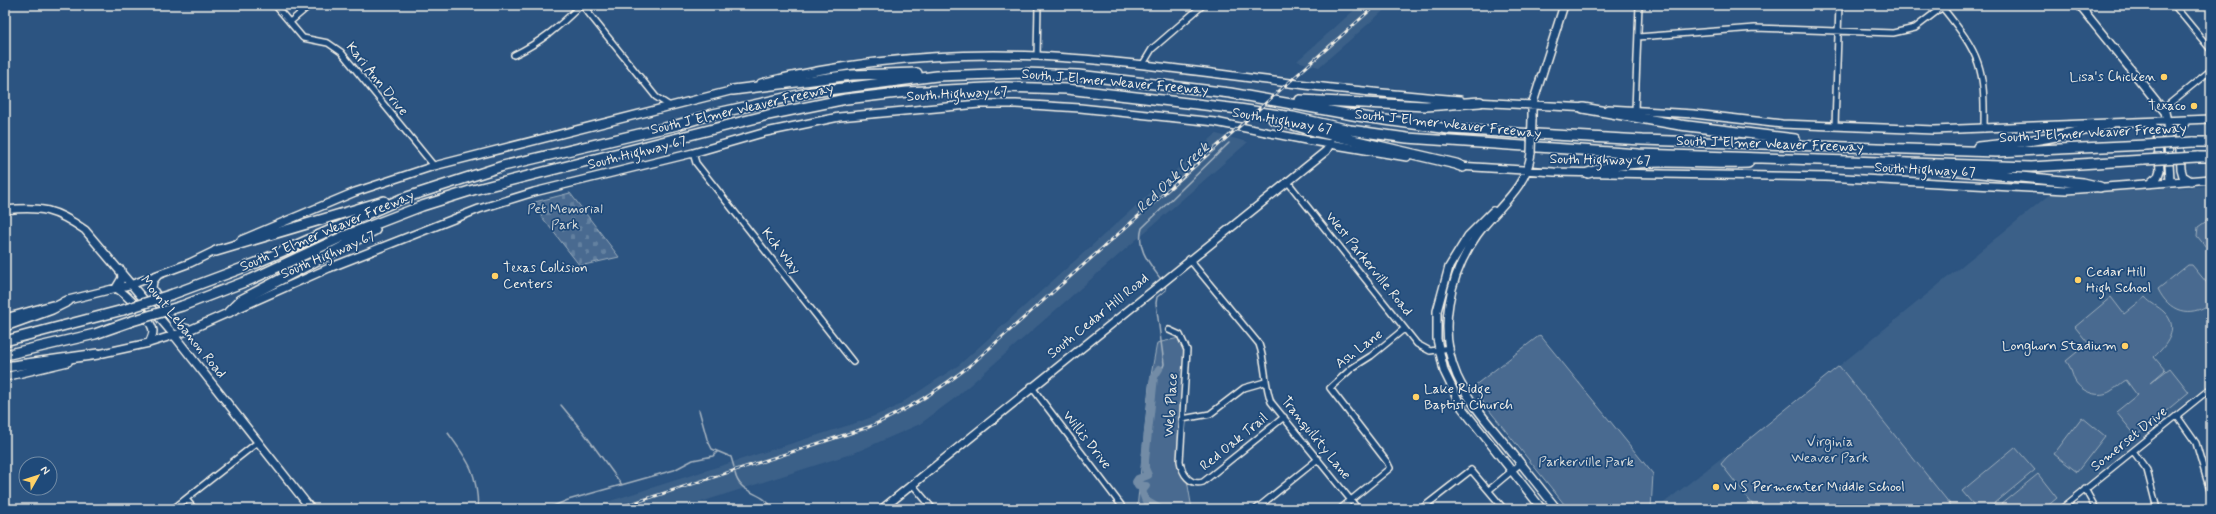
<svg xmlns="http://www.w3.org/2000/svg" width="2216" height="514" viewBox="0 0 2216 514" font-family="Mynerve,sans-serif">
<defs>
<pattern id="cemetery-stones" width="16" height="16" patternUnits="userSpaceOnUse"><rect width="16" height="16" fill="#496b90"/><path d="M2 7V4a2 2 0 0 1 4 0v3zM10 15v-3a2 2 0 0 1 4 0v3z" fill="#6481a0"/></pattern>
</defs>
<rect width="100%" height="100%" fill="#2c5481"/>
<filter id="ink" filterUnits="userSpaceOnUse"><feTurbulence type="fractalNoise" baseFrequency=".025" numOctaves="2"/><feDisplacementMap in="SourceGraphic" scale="8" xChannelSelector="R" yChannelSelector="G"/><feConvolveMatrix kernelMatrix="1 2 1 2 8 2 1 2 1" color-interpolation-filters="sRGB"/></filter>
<g filter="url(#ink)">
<path fill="#3b6088" d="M 1360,5 L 1390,5 L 1319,67 L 1297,61 Z
M 1216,134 L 1248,142 L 955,398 L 920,424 L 854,453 L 679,509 L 585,509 L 859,422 L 894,408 L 959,365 Z
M 2211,186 L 2211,382 L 2054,509 L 1954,509 L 1839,366 L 2050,194 Z
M 1724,456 L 1766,509 L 1656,509 Z"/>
<path fill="url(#cemetery-stones)" stroke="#9eaebc" d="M 570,193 L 619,257 L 580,266 L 531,203 Z"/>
<path fill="#496b90" stroke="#9eaebc" d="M 2211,218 L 2211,253 L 2197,236 L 2198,227 Z
M 2188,265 L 2192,265 L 2211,288 L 2210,304 C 2189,318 2169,312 2158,289 Z
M 2111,297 L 2124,314 L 2145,297 C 2151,304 2158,306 2164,312 C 2181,328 2166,346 2154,357 L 2165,370 L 2150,383 L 2170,368 L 2189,392 L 2136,436 L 2116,412 L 2137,395 L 2126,380 C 2121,383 2116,388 2111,391 C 2099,399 2082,392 2075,381 C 2071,373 2072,368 2066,361 L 2088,343 L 2075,327 Z
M 1540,335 L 1653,474 L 1651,509 L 1568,509 L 1485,405 L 1474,386 Z
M 1179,338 L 1182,343 L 1184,355 L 1178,462 L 1187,480 L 1192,509 L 1137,509 L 1149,386 L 1157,343 Z
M 1839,366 L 1954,509 L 1756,509 L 1721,464 L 1727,457 Z
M 2082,417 L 2105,436 L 2077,472 L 2054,454 Z
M 2015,447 L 2035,470 L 1988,509 L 1977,509 L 1962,491 Z
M 2038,474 L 2057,498 L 2044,509 L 1995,509 Z"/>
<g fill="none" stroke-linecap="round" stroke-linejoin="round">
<path stroke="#a7b4c0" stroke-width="1.5" d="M 1160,278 C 1149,263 1136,248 1142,228 L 1229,143
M 1159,369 L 1163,367 L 1164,364 L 1156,303 L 1157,297 L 1166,290 L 1165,284
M 561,405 L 584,433 L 622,485
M 699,410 L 707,439 L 712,449 L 731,457 L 734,467
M 448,433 C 469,462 477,471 478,509
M 735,473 C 740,496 762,490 773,509
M 546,509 L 568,500 L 674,470 L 693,460 L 713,456 L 717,452"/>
<path stroke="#738ca6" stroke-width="8" d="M 1159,369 L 1154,377 L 1145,460 L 1145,468 L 1148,475 L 1138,479 L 1136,482 L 1138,486 L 1146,486 L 1142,491 L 1146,501 L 1160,509"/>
<g stroke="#f4f1e8" stroke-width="8">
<path id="street" d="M 275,5 L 303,38 L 328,43 L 341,52 L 434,166
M 582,5 L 656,97 L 670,106
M 2174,5 L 2211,50
M 1942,7 C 1981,55 1985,68 1984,129
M 587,10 L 593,5
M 290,22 L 310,5
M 1638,37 L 1755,28 L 1893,33 L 1915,28 L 1945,5
M 514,55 C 541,42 560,26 581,5
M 1037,56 L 1038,5
M 1143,64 L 1152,49 L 1203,5
M 2163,109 L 2211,70
M 1635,110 L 1639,5
M 1835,126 L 1839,5
M 693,153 L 696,163 L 853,362
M 1287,181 L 1417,344 L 1430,351 L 1450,348
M 1189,259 L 1259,344 C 1266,363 1264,383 1271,402 L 1358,509
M 1169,330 L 1180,335 L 1187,350 L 1180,461 C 1182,474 1190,486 1203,482 L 1284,417
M 1031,386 L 1121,505 L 1122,509
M 2177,416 L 2196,443 L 2211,494
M 1182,419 L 1210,414 L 1244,388 L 1265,382
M 2133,451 L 2147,470 L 2157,509
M 912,484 L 933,509
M 2085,489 L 2096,509
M 1489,490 L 1520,464
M 186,499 L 194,509
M 173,509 L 258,442
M 1256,509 L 1318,459
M 1340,509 L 1390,468 L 1387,462 L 1330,388 L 1352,368 L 1371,356 L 1404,329
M 1421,509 L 1471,470 L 1504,509
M 2061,509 L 2211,388"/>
</g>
<g stroke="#f4f1e8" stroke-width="10">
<path id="secondary" d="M 2079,5 L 2165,112 L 2167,121 L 2170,182
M 761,83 C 851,61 946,52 1038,56 C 1134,61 1228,76 1323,87 C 1369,92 1414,96 1460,100
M 1475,102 L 1588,108
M 1608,109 L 1694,114 L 1782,124 L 1934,130 L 2211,119
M 1532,119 L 1532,106 L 1564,5
M 2187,120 L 2179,131 L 2181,169 L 2183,176 L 2191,181
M 2147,123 L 2157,130 L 2160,170 L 2158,176 L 2150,183
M 1531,153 C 1527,189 1496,208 1477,235 C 1449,275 1437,330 1457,376 C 1469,402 1488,423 1506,445 C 1523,466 1540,488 1557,509
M 1458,166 L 1554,172 L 1826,177 L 2066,190 L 2211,179
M 5,210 C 41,206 55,209 85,230 L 173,334 L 311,509
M 1493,211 L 1468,236 L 1449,267 L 1437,311 L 1437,339 L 1444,371 L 1462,408 L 1542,509
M 241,240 L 355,192 L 434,166 L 738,89
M 121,270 L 122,278 L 116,288 C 126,294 152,320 153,331 C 153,335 151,339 149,343
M 158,275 L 153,281 L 152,288 L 176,326 L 189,329
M 64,301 L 133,284 L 190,263 L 219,249
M 5,318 L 52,305
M 94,355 L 149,343 L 187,331 L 329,268 L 479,209 L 534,192 L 693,153 L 766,132 L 839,117 L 979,104 L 1016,104 L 1080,108 L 1215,122 L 1306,140 L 1407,157
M 5,377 L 68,362
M 882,509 L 1326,151 L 1331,143"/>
</g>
<g stroke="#f4f1e8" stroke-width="12">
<path id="highway" d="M 733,90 L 852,75 L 917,73
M 1300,100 L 1426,106 L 1480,102
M 1583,108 L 1680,125 L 1795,139
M 1273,119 L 1314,131 L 1456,164 L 1463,167
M 2193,142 L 2211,142
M 1978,147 C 2023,143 2065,136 2109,124
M 2197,157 L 2211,157
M 1939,169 L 2083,183 L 2100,187
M 1588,173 C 1635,155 1698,165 1748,163
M 216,251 L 384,201
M 173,294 L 256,263 L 401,199 L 503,166 L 677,125 L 713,114 L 812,92 L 937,76 L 1025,73 L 1078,75 L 1230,93 L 1364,117 L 1449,129 L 1642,140 L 1996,152 L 2146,145
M 182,306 L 252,279 L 342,237 L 422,206 L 473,190 L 768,115 L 846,99 L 907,92 L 1006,87 L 1067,89 L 1239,109 L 1293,117 L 1350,130 L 1407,138 L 1639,154 L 2031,167 L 2144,160
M 229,312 L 241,300 L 375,230
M 5,326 L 52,309 L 68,301
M 5,341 L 123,310
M 5,355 L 95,334 L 132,321
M 5,367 L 98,354"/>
</g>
<use href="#street" stroke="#1f4a7a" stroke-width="5"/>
<use href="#secondary" stroke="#1f4a7a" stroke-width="7"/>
<use href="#highway" stroke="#1f4a7a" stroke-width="9"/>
<g stroke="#f4f1e8" stroke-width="3">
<path id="rail" d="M 615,509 L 869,427 C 907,410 941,389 973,363 L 1376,5"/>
</g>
<use href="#rail" stroke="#1f4a7a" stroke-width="1.5" stroke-dasharray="4.5" stroke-linecap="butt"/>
<g stroke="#f4f1e8" stroke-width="10" stroke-linecap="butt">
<path id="secondary-bridge" d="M 1531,153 L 1532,119"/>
</g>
<g stroke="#f4f1e8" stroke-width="12" stroke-linecap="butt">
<path id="highway-bridge" d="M 2146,145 L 2193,142
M 2144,160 L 2197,157
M 123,310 L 173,294
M 132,321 L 182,306"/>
</g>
<use href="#secondary-bridge" stroke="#1f4a7a" stroke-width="7"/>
<use href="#highway-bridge" stroke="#1f4a7a" stroke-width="9"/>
</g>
</g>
<g fill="#ffd166" stroke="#1f4a7a" stroke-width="1.5">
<circle cx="2164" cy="77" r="4"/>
<circle cx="2194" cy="106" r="4"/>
<circle cx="495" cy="276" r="4"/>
<circle cx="2078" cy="280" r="4"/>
<circle cx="2125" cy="346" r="4"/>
<circle cx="1416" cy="397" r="4"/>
<circle cx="1716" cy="487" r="4"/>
</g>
<g text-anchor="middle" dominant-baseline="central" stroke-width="3.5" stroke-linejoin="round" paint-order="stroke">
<g font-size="14" fill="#f4f1e8" stroke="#1f4a7a" text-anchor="start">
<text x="2156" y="77" text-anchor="end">Lisa's Chicken</text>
<text x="2186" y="106" text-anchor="end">Texaco</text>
<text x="503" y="268">Texas Collision<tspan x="503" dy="16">Centers</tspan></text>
<text x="2086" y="272">Cedar Hill<tspan x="2086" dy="16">High School</tspan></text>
<text x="2117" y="346" text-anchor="end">Longhorn Stadium</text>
<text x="1424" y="389">Lake Ridge<tspan x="1424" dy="16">Baptist Church</tspan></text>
<text x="1724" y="487">W S Permenter Middle School</text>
</g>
<g font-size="14" fill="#f4f1e8" stroke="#1f4a7a">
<text transform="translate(377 79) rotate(51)">Kari Ann Drive</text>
<text transform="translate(1115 82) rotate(5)">South J Elmer Weaver Freeway</text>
<text transform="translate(957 94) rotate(-3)">South Highway 67</text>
<text transform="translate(742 109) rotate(-13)">South J Elmer Weaver Freeway</text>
<text transform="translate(1282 121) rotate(10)">South Highway 67</text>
<text transform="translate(1448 124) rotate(6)">South J Elmer Weaver Freeway</text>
<text transform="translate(2093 133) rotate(-3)">South J Elmer Weaver Freeway</text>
<text transform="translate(1770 144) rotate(2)">South J Elmer Weaver Freeway</text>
<text transform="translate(637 153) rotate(-14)">South Highway 67</text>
<text transform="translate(1600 160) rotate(1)">South Highway 67</text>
<text transform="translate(1925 170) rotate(3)">South Highway 67</text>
<text transform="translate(327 231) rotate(-23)">South J Elmer Weaver Freeway</text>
<text transform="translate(781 251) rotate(52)">Kck Way</text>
<text transform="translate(328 255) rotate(-23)">South Highway 67</text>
<text transform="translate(1369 264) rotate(51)">West Parkerville Road</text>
<text transform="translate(1098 316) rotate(-39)">South Cedar Hill Road</text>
<text transform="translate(183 327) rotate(51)">Mount Lebanon Road</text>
<text transform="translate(1359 349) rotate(-37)">Ash Lane</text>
<text transform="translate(1171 405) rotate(-86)">Web Place</text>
<text transform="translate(1316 438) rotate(51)">Tranquility Lane</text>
<text transform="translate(2129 439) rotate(-39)">Somerset Drive</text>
<text transform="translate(1087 440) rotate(52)">Willis Drive</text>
<text transform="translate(1234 442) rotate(-39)">Red Oak Trail</text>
</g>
<g font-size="14" fill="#dadddb" stroke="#1f4a7a">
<text x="565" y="209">Pet Memorial<tspan x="565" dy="16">Park</tspan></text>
<text x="1830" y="442">Virginia<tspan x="1830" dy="16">Weaver Park</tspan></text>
<text x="1586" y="462">Parkerville Park</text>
</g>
<g font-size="15" font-style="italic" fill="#dadddb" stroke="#1f4a7a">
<text transform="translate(1173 178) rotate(-44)">Red Oak Creek</text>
</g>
</g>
<rect width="2216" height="514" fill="none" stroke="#1f4a7a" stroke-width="20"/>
<rect x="10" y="10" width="2196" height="494" fill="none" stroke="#f4f1e8" stroke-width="1.5" filter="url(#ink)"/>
<g transform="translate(38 476) rotate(51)"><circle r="19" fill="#1f4a7a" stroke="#748da6"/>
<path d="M0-3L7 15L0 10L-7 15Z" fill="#ffd166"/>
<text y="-6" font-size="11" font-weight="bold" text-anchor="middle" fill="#f4f1e8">N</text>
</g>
</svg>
